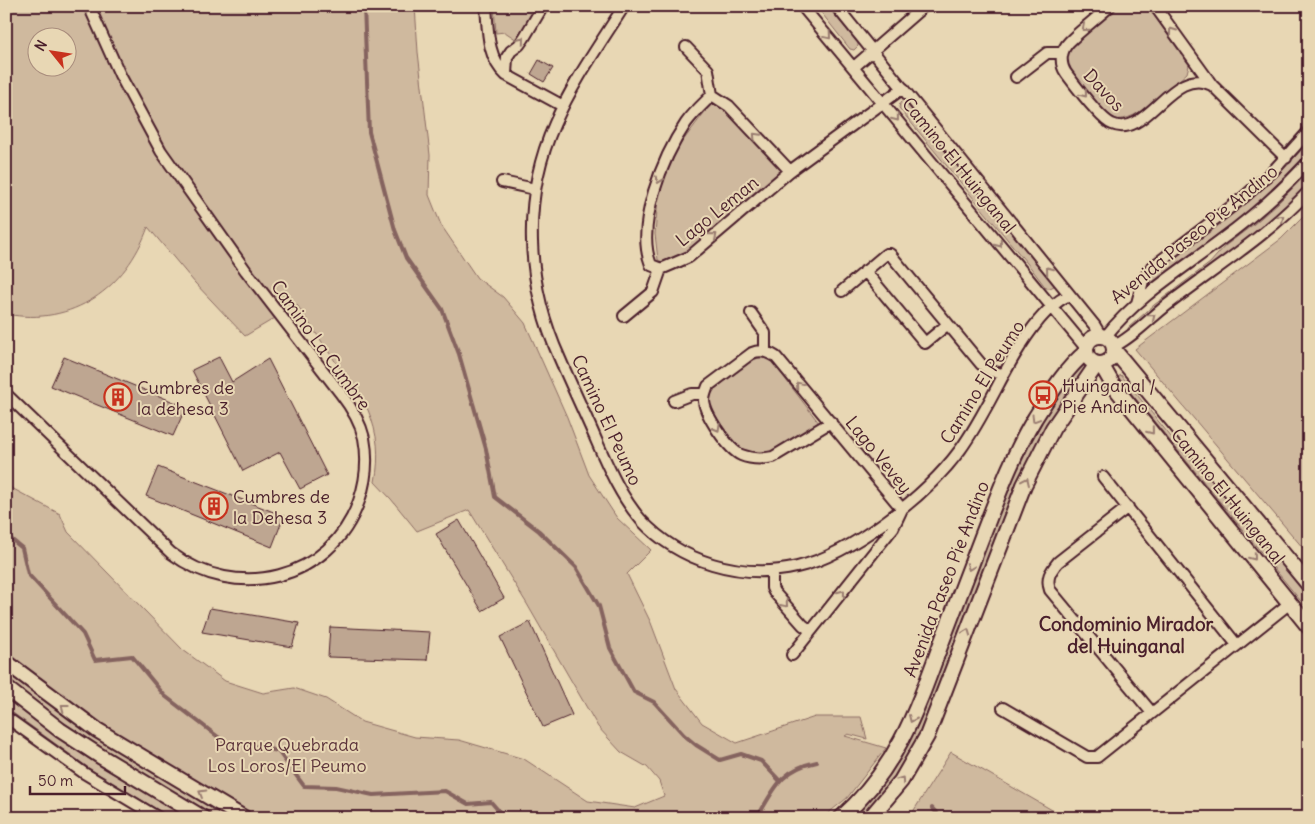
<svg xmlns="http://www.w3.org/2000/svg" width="1315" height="824" viewBox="0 0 1315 824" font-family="Delius,sans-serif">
<rect width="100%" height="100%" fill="#e8d7b4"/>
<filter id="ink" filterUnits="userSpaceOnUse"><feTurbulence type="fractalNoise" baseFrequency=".02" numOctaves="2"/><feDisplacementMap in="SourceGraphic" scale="10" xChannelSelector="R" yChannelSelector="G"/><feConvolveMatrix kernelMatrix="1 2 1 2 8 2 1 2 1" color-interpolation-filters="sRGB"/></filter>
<g filter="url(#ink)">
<path fill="#cfb99e" stroke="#8c6c64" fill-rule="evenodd" d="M 6,6 L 415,6 L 418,52 L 430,155 L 429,195 L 441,225 L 477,278 L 503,297 L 525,323 L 567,417 L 589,475 L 617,518 L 651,550 L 627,574 L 651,623 L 676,689 L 702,723 L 737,743 L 815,717 L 861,717 L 867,739 L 848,734 L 845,736 L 886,748 L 847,798 L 822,818 L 259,818 L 133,746 L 6,656 L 6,485 L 60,514 L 68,532 L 183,650 L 225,681 L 263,693 L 294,688 L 326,699 L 362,722 L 415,737 L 459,740 L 524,759 L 588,801 L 635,808 L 664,796 L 659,781 L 647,767 L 621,752 L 598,727 L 527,604 L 469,510 L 417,531 L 391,499 L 375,482 C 380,456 378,434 368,410 L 297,305 L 245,336 L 195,283 L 148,227 C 126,288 73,327 6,314 ZM 38,38 L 68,38 L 68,68 L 38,68 Z
M 494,6 L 539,6 L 517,40 L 505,32 L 496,33 Z
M 816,6 L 827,6 L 858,43 L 858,46 L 854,50 L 850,49 Z
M 1118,6 L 1147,6 L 1189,65 L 1187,73 C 1172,86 1130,130 1110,117 C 1097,109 1079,80 1068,67 C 1067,63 1066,59 1067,55 C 1071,44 1107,16 1118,6 Z
M 903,100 L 906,102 L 1054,281 L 1054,286 L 1050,288 L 1046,288 L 1031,268 L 899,108 L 900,103 Z
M 713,101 L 726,110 L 783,171 L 673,267 L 658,260 L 655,234 L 658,198 L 673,154 Z
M 1309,141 L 1309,151 L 1300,162 L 1249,211 L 1149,285 L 1153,274 C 1210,232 1263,196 1309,141 Z
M 1309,171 L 1309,182 C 1288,203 1267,224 1244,241 C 1205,271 1165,298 1128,330 L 1128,328 L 1154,305 L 1210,263 L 1225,246 L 1254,224 L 1278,203 Z
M 1309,211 L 1309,555 L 1135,349 L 1281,239 Z
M 759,358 L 765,358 L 773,363 L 819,423 L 772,451 L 759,453 L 749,453 L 737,448 L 729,440 L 709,403 L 711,395 L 716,388 L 753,360 Z
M 1083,361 L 1088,362 L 1089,368 L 1063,400 L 1041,435 L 1019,478 L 921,734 L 896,775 L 861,818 L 851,818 C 883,787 905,752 923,712 L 1010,479 L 1040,422 L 1059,393 Z
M 1121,375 L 1184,453 L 1204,471 L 1221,490 L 1309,596 L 1309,611 L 1118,377 Z
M 6,671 C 38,695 69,719 102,741 C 143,769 187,792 230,818 L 217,818 C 144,775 71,734 6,679 Z
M 6,699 L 48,731 L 95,763 L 188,818 L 171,818 L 138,798 L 93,771 L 6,708 Z
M 951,752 L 1066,818 L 909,818 Z"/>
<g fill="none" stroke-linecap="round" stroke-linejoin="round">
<path stroke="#85635e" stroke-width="4" d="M 364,6 L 369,132 L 395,230 L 406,258 L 442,309 L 459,354 L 486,449 L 495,497 L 539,531 L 576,567 L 599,606 L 610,648 L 634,692 L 654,702 L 684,735 L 696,745 L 720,760 L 741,754 L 761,761 L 779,780
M 6,535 L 22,548 L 28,574 L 83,634 L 95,660 L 132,656 L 165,696 L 226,743 L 241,743 L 278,751 L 304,786 L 336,787 L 373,795 L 445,791 L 468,804 L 491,802 L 505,818
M 932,808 L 941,818
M 757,818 C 774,789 781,769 817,762"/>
</g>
<path fill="#bea691" stroke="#4a1f2b" d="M 539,60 L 553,68 L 544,82 L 531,74 Z
M 64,357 L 186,407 L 173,436 L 51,386 Z
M 219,357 L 232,382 L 268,359 L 327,475 L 300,489 L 280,452 L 243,471 L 192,370 Z
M 158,467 L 284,516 L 272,547 L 146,496 Z
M 459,520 L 504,598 L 482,611 L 436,534 Z
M 210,608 L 299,623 L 292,647 L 202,632 Z
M 530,622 L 572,715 L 543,727 L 500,637 Z
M 330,627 L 430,632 L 427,660 L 328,657 Z"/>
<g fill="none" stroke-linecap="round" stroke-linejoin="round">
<g stroke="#4a1f2b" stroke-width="14">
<path id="street" d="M 486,6 C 488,30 487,58 506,75 L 563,106
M 624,6 C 600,44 573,82 555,123 C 521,199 526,284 560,359 C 572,387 585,414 597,442 C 609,469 621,497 641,520 C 680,562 741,580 797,567 C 852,554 926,496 960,450 C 990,409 1006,360 1039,320 C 1048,310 1056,301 1069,295
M 802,6 L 1086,348
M 836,6 L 1095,326 L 1101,336
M 1110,6 C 1097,18 1082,29 1069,42 C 1061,50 1059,63 1066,73 C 1075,85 1100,119 1112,124 C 1147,140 1172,64 1212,85
M 1155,6 L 1212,85 L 1286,158
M 686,47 L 708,70 L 712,95
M 854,67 L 924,6
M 506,75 L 507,57 L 511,51 L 519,45 L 524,38 L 543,6
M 1016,77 L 1047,53 L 1062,53
M 790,171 L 729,106 L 712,95 C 703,104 693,113 686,123 C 663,157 635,225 651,265 L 661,269 L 689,257 L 790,171 L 903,88
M 502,182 L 535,189
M 865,271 L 925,343 L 948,324
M 842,291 L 886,254 L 890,254 L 981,364 L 991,371 L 1002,374
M 1137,303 L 1143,281 L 1151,268 L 1244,197 L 1273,171 L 1309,131
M 751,313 L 765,333 L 765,352
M 624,316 L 653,292 L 661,269
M 1105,337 C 1136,298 1178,272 1218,242 C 1251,218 1282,191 1309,161
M 1113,347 C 1135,336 1152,316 1171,302 C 1218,266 1268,235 1309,191
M 6,394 L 171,553 C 236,602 331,581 359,501 C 366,481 368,459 364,438 C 360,421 351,407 341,394 L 246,271 L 161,151 L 120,75 L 89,6
M 674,401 L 692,394 L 705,394
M 1103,477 L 1237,645
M 1128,507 L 1058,562 C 1050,572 1046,578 1050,590 L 1152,713
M 772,571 L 772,588 L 774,592 L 803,625 L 811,631
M 792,655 L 893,528 L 902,509 L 776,357 C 768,352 761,349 752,353 L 708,386 C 706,391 704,396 704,401 C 705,415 728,449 741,455 C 751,459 763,459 773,457 L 831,422
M 1003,708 L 1087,757 L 1097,757 L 1290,603
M 6,717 L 84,773 L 159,818"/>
</g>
<g stroke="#4a1f2b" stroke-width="18">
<path id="secondary" d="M1086 350a14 14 0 1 1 28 0a14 14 0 1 1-28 0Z
M 1114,350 L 1309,585
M 1101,364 L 1113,385 L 1309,627
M 6,662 L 97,730 L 244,818
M 6,688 L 60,730 L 100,756 L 203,818
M 841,818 C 895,770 915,715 939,649 C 953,613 967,576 981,539 C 997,498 1012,456 1035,418 C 1049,396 1065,369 1086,352
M 870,818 L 901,781 L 927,736 L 1024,485 L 1053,428 L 1097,364"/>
</g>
<use href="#street" stroke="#e8d7b4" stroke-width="10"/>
<use href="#secondary" stroke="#e8d7b4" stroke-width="14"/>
</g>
<defs><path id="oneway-chevron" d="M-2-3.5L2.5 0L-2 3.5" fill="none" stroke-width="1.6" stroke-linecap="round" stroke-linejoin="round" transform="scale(1.25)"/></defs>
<g stroke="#997b70">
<use href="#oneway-chevron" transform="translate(1085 28) rotate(139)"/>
<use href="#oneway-chevron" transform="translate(1172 31) rotate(-126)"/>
<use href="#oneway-chevron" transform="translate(828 36) rotate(50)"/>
<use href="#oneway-chevron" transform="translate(521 40) rotate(-51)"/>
<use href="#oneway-chevron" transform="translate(1084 94) rotate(51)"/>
<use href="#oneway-chevron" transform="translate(896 118) rotate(51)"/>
<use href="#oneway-chevron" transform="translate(756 136) rotate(-133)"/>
<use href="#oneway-chevron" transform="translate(659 180) rotate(109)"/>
<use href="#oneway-chevron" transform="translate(1281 218) rotate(-42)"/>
<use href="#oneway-chevron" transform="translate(714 236) rotate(-41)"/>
<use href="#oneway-chevron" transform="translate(999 244) rotate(51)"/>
<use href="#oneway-chevron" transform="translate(1049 270) rotate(-129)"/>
<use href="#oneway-chevron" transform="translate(1152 317) rotate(-39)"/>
<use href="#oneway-chevron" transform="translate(799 385) rotate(-130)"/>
<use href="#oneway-chevron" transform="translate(1035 419) rotate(121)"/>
<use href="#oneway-chevron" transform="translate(717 428) rotate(60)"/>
<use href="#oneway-chevron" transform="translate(1151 431) rotate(51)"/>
<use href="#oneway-chevron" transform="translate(1026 481) rotate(-65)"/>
<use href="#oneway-chevron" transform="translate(1253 557) rotate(51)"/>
<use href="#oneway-chevron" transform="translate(970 567) rotate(111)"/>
<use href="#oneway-chevron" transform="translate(842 593) rotate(-52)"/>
<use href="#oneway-chevron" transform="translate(785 604) rotate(49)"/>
<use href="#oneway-chevron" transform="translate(967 632) rotate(-69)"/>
<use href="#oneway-chevron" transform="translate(64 707) rotate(-143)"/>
<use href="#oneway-chevron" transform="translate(912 719) rotate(114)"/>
<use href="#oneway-chevron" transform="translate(901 780) rotate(-55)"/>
<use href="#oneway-chevron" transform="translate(202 793) rotate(-150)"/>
</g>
</g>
<defs>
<g id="bus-ring" transform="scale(1.4375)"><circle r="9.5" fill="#e8d7b4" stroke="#c8321e" stroke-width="1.5"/><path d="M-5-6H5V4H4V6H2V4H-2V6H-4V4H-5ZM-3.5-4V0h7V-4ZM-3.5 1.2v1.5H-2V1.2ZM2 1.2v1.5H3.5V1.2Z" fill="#c8321e"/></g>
<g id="building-ring" transform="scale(1.4375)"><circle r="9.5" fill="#e8d7b4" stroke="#c8321e" stroke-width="1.5"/><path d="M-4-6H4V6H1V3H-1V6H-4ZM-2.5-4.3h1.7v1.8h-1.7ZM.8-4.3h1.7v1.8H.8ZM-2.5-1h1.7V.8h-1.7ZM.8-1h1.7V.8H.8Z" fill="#c8321e"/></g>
</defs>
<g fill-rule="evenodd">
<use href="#bus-ring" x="1043" y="395"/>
<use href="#building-ring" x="118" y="397"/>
<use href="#building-ring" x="214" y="506"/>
</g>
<g text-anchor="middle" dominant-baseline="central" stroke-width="4" stroke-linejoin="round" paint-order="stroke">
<g font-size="18" fill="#4a1f2b" stroke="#e8d7b4">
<text transform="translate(1104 90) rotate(47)">Davos</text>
<text transform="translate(959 165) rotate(51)">Camino El Huinganal</text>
<text transform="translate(717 211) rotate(-39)">Lago Leman</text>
<text transform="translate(1194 234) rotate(-39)">Avenida Paseo Pie Andino</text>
<text transform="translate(321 345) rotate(54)">Camino La Cumbre</text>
<text transform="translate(982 382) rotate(-58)">Camino El Peumo</text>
<text transform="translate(607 420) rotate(65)">Camino El Peumo</text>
<text transform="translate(879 455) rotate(51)">Lago Vevey</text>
<text transform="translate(1228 496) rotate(51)">Camino El Huinganal</text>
<text transform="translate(946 579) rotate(-69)">Avenida Paseo Pie Andino</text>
</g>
<g font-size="18" fill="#4a1f2b" stroke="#e8d7b4" text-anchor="start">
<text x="1062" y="385">Huinganal /<tspan x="1062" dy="21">Pie Andino</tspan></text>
<text x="137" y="387">Cumbres de<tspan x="137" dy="21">la dehesa 3</tspan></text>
<text x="233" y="496">Cumbres de<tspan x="233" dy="21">la Dehesa 3</tspan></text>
</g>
<g font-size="18" fill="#5e363c" stroke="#e8d7b4">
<text x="287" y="744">Parque Quebrada<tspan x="287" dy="21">Los Loros/El Peumo</tspan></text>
</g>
<g font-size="19" font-weight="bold" fill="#4a1f2b" stroke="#e8d7b4">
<text x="1126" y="624">Condominio Mirador<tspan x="1126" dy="22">del Huinganal</tspan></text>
</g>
</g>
<rect width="1315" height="824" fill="none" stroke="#e8d7b4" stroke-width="25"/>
<rect x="12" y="12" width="1290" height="799" fill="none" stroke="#4a1f2b" stroke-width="2" filter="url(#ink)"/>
<g transform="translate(52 52) rotate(300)"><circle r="24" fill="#e8d7b4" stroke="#a98d7d"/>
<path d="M0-4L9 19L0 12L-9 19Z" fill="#c8321e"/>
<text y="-8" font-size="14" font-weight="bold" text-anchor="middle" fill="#4a1f2b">N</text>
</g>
<path d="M30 786v8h95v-8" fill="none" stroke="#4a1f2b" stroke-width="2.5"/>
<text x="38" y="786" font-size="15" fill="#4a1f2b" stroke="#e8d7b4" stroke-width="4" paint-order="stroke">50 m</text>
</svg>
